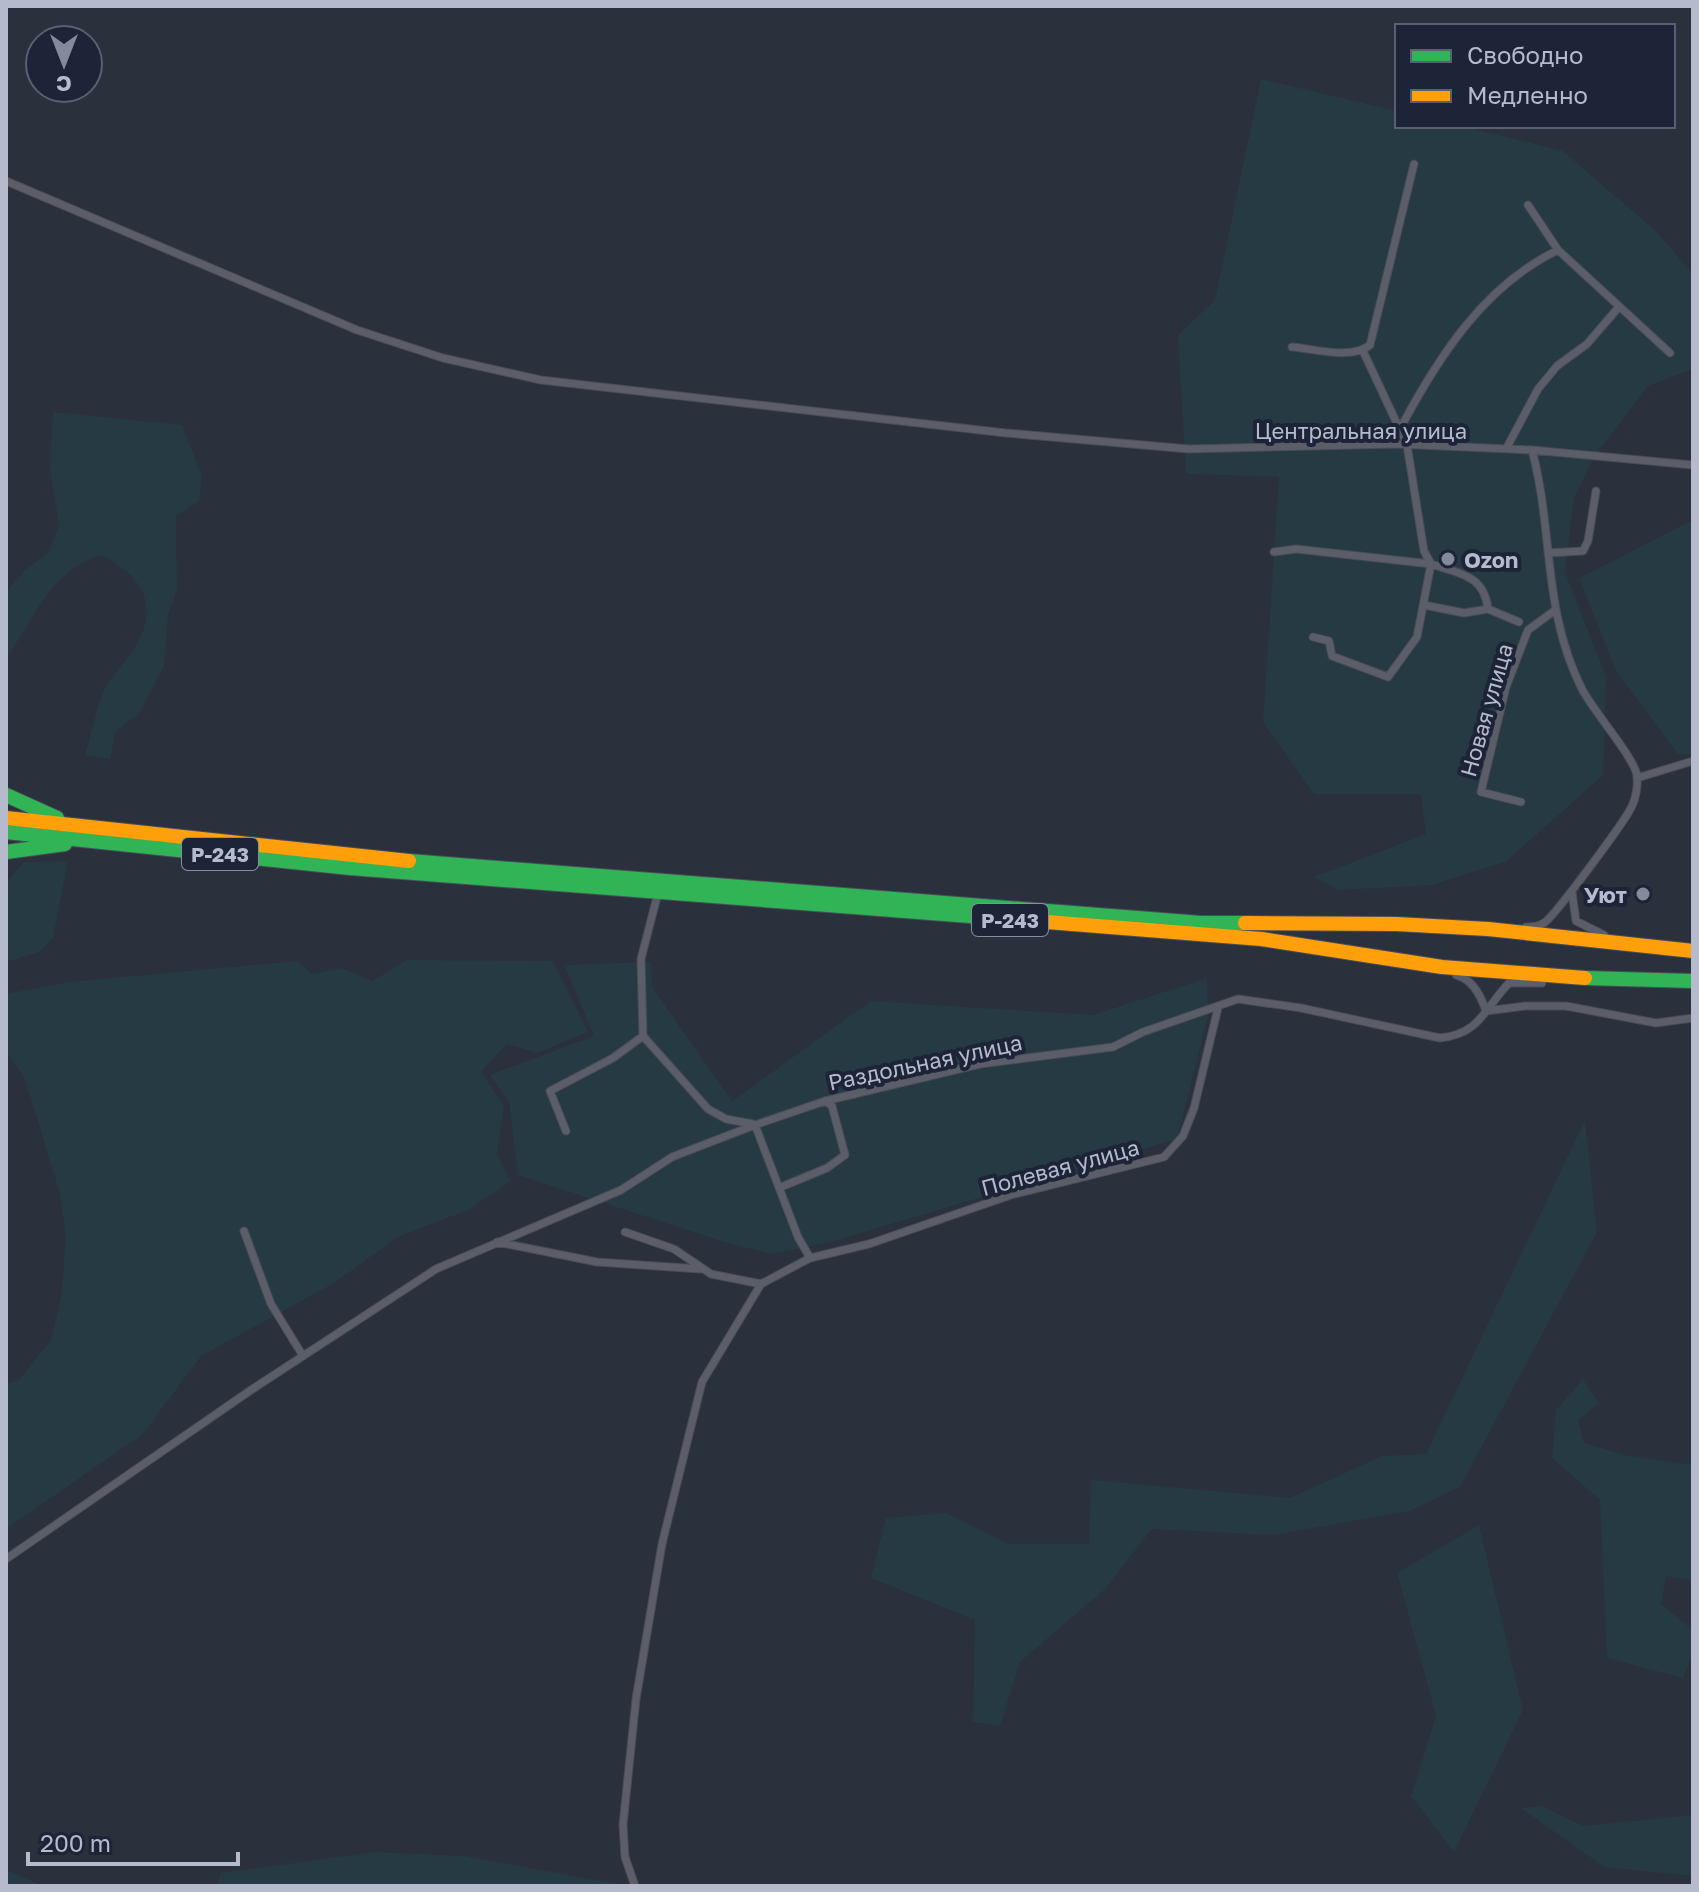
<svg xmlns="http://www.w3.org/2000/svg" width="1699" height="1892" viewBox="0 0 1699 1892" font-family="'Golos Text',sans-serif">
<rect width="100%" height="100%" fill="#2a303c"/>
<path fill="#263a43" d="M 1261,79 L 1397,111 L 1397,126 L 1462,126 L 1563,151 L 1656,231 L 1693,274 L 1693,369 L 1648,386 L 1595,455 L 1574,498 L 1565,572 L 1606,677 L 1603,775 L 1507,861 L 1432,885 L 1338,890 L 1314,877 L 1426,834 L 1421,794 L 1314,794 L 1263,722 L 1279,477 L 1186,474 L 1178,335 L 1215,300 Z
M 53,412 L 182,425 L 202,476 L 199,501 L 176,516 L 177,590 L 168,615 L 164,666 L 139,714 L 116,731 L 110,759 L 85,755 C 91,735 95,714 102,695 C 108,678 124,664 134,649 C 161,606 142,575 101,555 C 53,571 38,610 12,650 L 6,654 L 6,592 L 25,570 L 49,552 L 59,526 L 50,468 Z
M 1693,520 L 1693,755 L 1678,754 L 1616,671 L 1579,578 Z
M 68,861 L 53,938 L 39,952 L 6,962 L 6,883 L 24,862 Z
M 407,960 L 553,961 L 588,1032 L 537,1053 L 507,1044 L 481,1072 L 504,1106 L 497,1153 L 510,1182 L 468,1210 L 398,1237 L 334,1283 L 201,1356 L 143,1434 L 6,1529 L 6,1384 L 20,1379 L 51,1340 L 61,1298 L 66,1238 L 60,1194 L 25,1079 L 6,1051 L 6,994 L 69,982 L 298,961 L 312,974 L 342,968 L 372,981 Z
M 651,962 L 652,987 L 732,1101 L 871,1001 L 1093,1015 L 1207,978 L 1208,1017 L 1177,1139 L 831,1242 L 772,1254 L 724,1242 L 518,1175 L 509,1102 L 490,1075 L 594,1036 L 564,965 Z
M 1585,1120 L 1597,1232 L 1460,1487 L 1410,1511 L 1273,1535 L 1152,1529 L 1104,1590 L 1020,1662 L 1000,1726 L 973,1722 L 975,1620 L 871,1578 L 886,1518 L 946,1513 L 1009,1544 L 1089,1544 L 1091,1480 L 1290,1498 L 1382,1456 L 1426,1454 Z
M 1583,1379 L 1599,1403 L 1578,1421 L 1584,1443 L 1629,1456 L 1693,1465 L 1693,1581 L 1666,1576 L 1661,1604 L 1693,1630 L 1693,1654 L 1683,1678 L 1607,1658 L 1600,1500 L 1552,1458 L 1556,1410 Z
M 1479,1525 L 1523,1710 L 1454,1852 L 1411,1796 L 1436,1716 L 1397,1573 Z
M 1542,1806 L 1583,1826 L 1693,1815 L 1693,1876 L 1604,1867 L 1521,1808 Z
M 375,1852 L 465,1856 L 628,1886 L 199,1886 L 218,1883 L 220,1873 Z
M 6,1870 L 44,1886 L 6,1886 Z"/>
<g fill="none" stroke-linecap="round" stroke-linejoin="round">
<g stroke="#474b55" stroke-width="9">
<path id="street" d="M 6,181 L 357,330 L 443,358 L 541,380 L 1006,433 L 1189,449 L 1397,444 L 1532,450 L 1693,465
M 1528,205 L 1558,250 L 1670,353
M 1292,347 C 1315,349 1352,360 1370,345 L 1414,164
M 1363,351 L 1407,445 L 1424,551 L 1431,564 C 1461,574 1484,575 1488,609 L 1519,622
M 1401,427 C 1439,356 1484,286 1558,250
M 1506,449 L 1538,389 L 1557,366 L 1587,344 L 1618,308
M 1274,552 L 1296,549 L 1431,564 L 1417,637 L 1388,677 L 1332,656 L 1329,641 L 1313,637
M 1548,553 L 1583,551 L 1588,541 L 1596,491
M 1424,605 L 1464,613 L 1488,609
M 1637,778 L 1693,761
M 1521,802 L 1481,792 L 1506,687 L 1528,630 L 1554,611
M 1572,892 L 1576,921 L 1604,935
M 658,893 L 641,959 L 643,1036 L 708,1109 L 726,1119 L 753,1124
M 1526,927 C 1532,927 1538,927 1544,923 C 1554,917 1626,820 1632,806 C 1636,798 1638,785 1637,776 C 1635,758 1593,711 1582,689 C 1542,610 1554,533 1532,450
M 1456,975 C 1473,979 1481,996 1486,1011
M 1486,1011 L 1525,1006 L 1566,1006 L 1656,1023 L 1693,1018
M 755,1125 L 798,1237 L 810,1258
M 566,1131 L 550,1091 L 613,1058 L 643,1036
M 781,1187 L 827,1168 L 845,1155 L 832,1106 L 825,1101
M 244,1231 L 271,1304 L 303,1356
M 625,1232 L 674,1249 L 711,1274 L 761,1284
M 497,1242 L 597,1262 L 700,1269
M 6,1559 L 251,1390 L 436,1269 L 621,1190 L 672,1157 L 755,1125 L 825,1101 L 980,1064 L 1113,1047 L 1143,1032 L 1238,999 L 1301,1008 L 1440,1038 C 1480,1034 1484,1009 1509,983 L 1542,983
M 635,1886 L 625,1857 L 623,1825 L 636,1699 L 662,1544 L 702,1382 L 761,1284 L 810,1258 L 869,1244 L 1011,1195 L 1164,1157 L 1183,1136 L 1194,1108 L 1218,1008"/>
</g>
<g stroke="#484c57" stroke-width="16">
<path id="fast" d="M 6,795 L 57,818
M 6,832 L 350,868 L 1047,922
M 6,852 L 65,844
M 409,861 L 1201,923 L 1245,923
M 1585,978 L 1693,981"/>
</g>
<g stroke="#484c57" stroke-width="16">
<path id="slow" d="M 6,818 L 409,861
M 1047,922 L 1261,939 L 1442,967 L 1585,978
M 1245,923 L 1396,924 L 1488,929 L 1693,951"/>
</g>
<use href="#street" stroke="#5b5e69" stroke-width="7"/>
<use href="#fast" stroke="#30b455" stroke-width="14"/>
<use href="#slow" stroke="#ff9f0a" stroke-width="14"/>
</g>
<g fill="#848a9a" stroke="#1d2438" stroke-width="3">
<circle cx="1448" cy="559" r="8"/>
<circle cx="1643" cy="894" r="8"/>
</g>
<g text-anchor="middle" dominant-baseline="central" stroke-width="8" stroke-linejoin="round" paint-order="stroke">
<g fill="#1d2438" stroke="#878da0" stroke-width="2">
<rect x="182" y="838" width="76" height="32" rx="6"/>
<rect x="972" y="904" width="76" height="32" rx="6"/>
</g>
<g font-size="20" font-weight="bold" fill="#b5bacd">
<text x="220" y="854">Р-243</text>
<text x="1010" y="920">Р-243</text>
</g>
<g font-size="22" fill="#b5bacd" stroke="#1d2438">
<text x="1361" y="430">Центральная улица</text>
<text transform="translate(1486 710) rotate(-74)">Новая улица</text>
<text transform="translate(925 1062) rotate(-12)">Раздольная улица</text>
<text transform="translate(1060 1167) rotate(-15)">Полевая улица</text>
</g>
<g font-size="22" font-weight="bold" fill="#b5bacd" stroke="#1d2438" text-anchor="start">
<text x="1464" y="559">Ozon</text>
<text x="1627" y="894" text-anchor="end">Уют</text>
</g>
</g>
<rect width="1699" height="1892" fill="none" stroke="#b5bacd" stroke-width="16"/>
<rect x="1395" y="24" width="280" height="104" fill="#1d2438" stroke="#5a6074" stroke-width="2"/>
<rect x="1411" y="50" width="40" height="12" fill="#30b455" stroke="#5a6074" stroke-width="2"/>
<text x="1467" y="64" font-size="24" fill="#b5bacd">Свободно</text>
<rect x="1411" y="90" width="40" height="12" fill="#ff9f0a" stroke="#5a6074" stroke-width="2"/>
<text x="1467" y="104" font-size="24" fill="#b5bacd">Медленно</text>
<g transform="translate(64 64) rotate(180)"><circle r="38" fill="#1d2438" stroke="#5a6074" stroke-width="2"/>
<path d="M0-6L14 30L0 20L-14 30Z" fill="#848a9a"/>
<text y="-12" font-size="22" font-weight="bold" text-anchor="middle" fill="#b5bacd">С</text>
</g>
<path d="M28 1852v12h210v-12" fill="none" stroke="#b5bacd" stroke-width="4"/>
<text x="40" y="1852" font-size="24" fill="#b5bacd" stroke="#1d2438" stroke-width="6" paint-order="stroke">200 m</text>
</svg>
